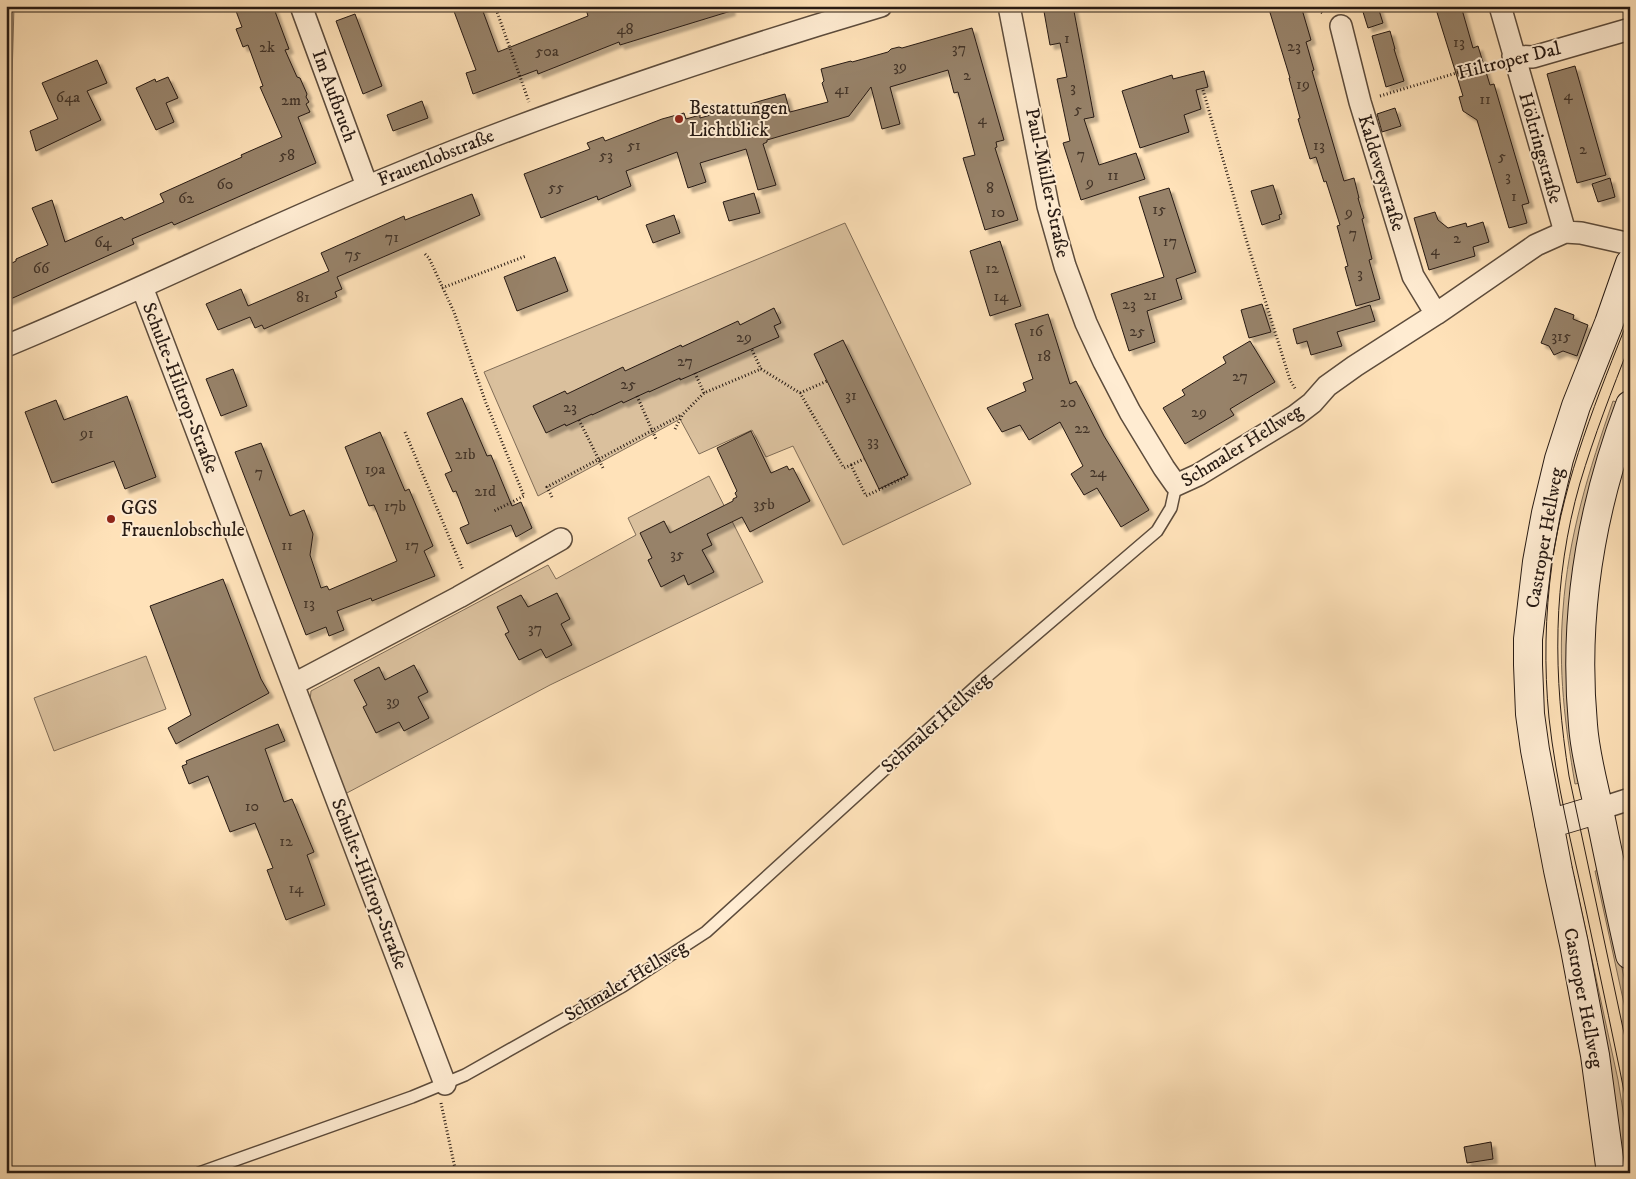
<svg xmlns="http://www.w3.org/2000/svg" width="1636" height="1179" viewBox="0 0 1636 1179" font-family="'IM FELL DW Pica',serif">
<defs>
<filter id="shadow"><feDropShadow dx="4.5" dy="4.5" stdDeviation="1" flood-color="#0004"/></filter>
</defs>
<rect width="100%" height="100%" fill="#ffe2b9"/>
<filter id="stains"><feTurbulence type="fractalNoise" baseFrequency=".004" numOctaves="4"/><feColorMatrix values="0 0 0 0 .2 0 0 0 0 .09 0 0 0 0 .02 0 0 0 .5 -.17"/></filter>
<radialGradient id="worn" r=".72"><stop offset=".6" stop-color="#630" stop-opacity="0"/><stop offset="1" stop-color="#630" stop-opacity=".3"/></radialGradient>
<path fill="#dac09d" stroke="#806d58" d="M 6,6 L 14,6 L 11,113 L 6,120 Z
M 845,223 L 971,484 L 843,545 L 793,446 L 766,457 L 752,430 L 699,454 L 680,419 L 538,496 L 484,372 Z
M 1613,401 L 1620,403 L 1603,455 L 1580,783 L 1575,784 C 1565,726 1558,669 1563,610 C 1568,537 1589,470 1613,401 Z
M 709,476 L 763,582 L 550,685 L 345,794 L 310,701 L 311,691 L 548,565 L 556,579 L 636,535 L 628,518 Z
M 146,656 L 166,709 L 54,751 L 34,698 Z
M 1601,870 L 1630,1005 L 1630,1031 L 1595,871 Z
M 1574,876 L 1618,1080 L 1630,1153 L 1630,1173 L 1620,1173 L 1567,877 Z"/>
<path fill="#978269" stroke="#271a13" filter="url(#shadow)" d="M 247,6 L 273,6 L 289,49 L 285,50 L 297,77 L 300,78 L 307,94 L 306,97 L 309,102 L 306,104 L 310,112 L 298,117 L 316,163 L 174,225 L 172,222 L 132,239 L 134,244 L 6,301 L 6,266 L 16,261 L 16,259 L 48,245 L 32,208 L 52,200 L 65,242 L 122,217 L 124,220 L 164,202 L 160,194 L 242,157 L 241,155 L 282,137 L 260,87 L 263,86 L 248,45 L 243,47 L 236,29 L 242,27 L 236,11 Z
M 452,6 L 481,6 L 498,52 L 588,16 L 585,6 L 730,6 L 731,11 L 620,45 L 619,42 L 538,74 L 537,70 L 473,94 L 466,73 L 476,70 Z
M 1043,6 L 1073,6 L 1094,117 L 1084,119 L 1099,165 L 1136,153 L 1145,179 L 1081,200 L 1063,143 L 1070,141 L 1057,79 L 1067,77 L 1060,43 L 1050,45 Z
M 1268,6 L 1301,6 L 1311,40 L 1306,42 L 1314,70 L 1312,71 L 1344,181 L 1354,178 L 1359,198 L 1358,198 L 1364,218 L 1362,219 L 1372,259 L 1369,260 L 1380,299 L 1356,306 L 1345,267 L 1348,266 L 1337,226 L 1340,225 L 1326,181 L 1324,182 L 1316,157 L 1310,159 L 1298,119 L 1300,118 L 1289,78 L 1290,78 Z
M 1435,6 L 1461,6 L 1473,48 L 1478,46 L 1490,85 L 1494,84 L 1529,203 L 1522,205 L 1527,223 L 1509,228 L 1477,120 L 1463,111 L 1459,97 L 1463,96 Z
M 1378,7 L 1383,23 L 1368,28 L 1363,12 Z
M 355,14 L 382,86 L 363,94 L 336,21 Z
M 972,28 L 1004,140 L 996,142 L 997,147 L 995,148 L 1018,220 L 985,230 L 963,158 L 975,155 L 958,92 L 954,93 L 948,70 L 890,87 L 900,124 L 882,129 L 871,87 L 849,116 L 767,140 L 767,142 L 763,144 L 776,185 L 758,190 L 746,149 L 700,163 L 706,182 L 688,188 L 677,152 L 626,171 L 631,186 L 598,200 L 597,196 L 541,218 L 524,174 L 590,149 L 587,143 L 603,137 L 605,141 L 662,119 L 684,113 L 686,119 L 700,115 L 700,118 L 785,94 L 790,112 L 828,102 L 822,83 L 824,81 L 821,69 L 851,61 L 852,62 L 888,52 L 891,49 L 899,47 L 902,48 Z
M 1390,31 L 1395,49 L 1394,49 L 1404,81 L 1386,87 L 1372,36 Z
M 97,60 L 107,83 L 87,91 L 101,120 L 36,151 L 30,131 L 58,119 L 42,83 Z
M 1575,66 L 1606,175 L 1577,183 L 1547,74 Z
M 1204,71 L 1208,87 L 1196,90 L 1201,109 L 1184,115 L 1189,132 L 1140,148 L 1122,91 L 1172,75 L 1173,79 Z
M 168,77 L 178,98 L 166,103 L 174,122 L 156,130 L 136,88 L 155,79 L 156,82 Z
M 422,101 L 428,118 L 393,131 L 387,115 Z
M 1395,108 L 1401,126 L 1382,132 L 1377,114 Z
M 1610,178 L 1615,197 L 1598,202 L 1592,184 Z
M 1273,185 L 1282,214 L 1279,215 L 1280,219 L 1262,225 L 1251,191 Z
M 1169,188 L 1196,272 L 1176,279 L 1182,299 L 1147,311 L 1155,342 L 1129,351 L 1111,294 L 1164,277 L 1139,197 Z
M 754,193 L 760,213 L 729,221 L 723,202 Z
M 472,194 L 480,215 L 337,277 L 342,289 L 335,292 L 337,297 L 264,329 L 262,325 L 255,328 L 250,317 L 218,330 L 206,304 L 241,289 L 248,306 L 329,271 L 321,253 L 404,216 L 405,220 Z
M 1435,212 L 1438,220 L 1448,228 L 1466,223 L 1467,227 L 1483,222 L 1489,242 L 1473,247 L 1475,256 L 1429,270 L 1414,218 Z
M 674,215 L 680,233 L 653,243 L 646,225 Z
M 1000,241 L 1021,306 L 990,316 L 970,251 Z
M 555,257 L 568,291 L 517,311 L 504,277 Z
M 1262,304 L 1271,332 L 1249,338 L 1241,310 Z
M 1370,305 L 1375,321 L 1337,332 L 1342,346 L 1311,355 L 1307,341 L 1297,344 L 1293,329 Z
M 774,308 L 781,323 L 774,326 L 779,337 L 680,380 L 680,378 L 649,392 L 649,391 L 623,403 L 622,401 L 592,415 L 592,414 L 566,426 L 565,424 L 546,433 L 533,406 L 565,391 L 567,394 L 623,367 L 625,371 L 681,345 L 682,347 L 738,321 L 740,325 Z
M 1555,308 L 1574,315 L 1573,319 L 1588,325 L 1577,356 L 1563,351 L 1554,355 L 1549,346 L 1541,343 Z
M 1048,314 L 1070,384 L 1076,381 L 1104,436 L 1149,510 L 1121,527 L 1097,488 L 1084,495 L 1071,474 L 1083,466 L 1060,422 L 1029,440 L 1020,425 L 1002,432 L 987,408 L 1026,391 L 1023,383 L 1033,379 L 1015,324 Z
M 843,340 L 908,475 L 879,489 L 814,354 Z
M 1250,341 L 1275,382 L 1230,409 L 1234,415 L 1185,444 L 1163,408 L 1185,395 L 1182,390 L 1226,363 L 1223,357 Z
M 233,369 L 247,406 L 221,416 L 206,379 Z
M 127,396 L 156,477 L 125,489 L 114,461 L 52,483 L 25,412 L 56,400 L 64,420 Z
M 462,398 L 487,456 L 491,455 L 512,506 L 521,502 L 532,528 L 516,537 L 511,525 L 467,544 L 460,528 L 469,524 L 456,491 L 453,492 L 445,474 L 452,471 L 427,413 Z
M 751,431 L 771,473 L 787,466 L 789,470 L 793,468 L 810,501 L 750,532 L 742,517 L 707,534 L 712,545 L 702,550 L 714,572 L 688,585 L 684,575 L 661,587 L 648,560 L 652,558 L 640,533 L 664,521 L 670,533 L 733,501 L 733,499 L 737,497 L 735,493 L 737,491 L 717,448 Z
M 380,432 L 405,491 L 409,489 L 433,546 L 424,551 L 435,576 L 372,601 L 371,598 L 337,611 L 344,630 L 329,636 L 326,627 L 306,635 L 235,452 L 261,443 L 290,516 L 304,510 L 313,534 L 310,555 L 321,588 L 327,586 L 329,590 L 397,561 L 374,505 L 369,506 L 345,447 Z
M 223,579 L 261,679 L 269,693 L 176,744 L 168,728 L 191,715 L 150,606 Z
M 557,593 L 570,619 L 561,624 L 572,645 L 546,658 L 541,649 L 519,660 L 505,634 L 509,632 L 497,607 L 521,595 L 528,607 Z
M 414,665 L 428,692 L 418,697 L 429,718 L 404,731 L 399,722 L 376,733 L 363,707 L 367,705 L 354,680 L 379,667 L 385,680 Z
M 278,724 L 285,741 L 265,749 L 284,802 L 292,799 L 314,852 L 307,855 L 325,905 L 286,920 L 267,870 L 273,868 L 255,823 L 230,832 L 208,776 L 189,784 L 182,766 L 187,764 L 186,761 Z
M 1491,1142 L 1493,1159 L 1467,1163 L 1464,1147 Z"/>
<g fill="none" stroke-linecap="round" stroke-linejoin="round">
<g stroke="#5d4c3c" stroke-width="14">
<path id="service" d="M 199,1173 L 412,1097 L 465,1075 L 623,986 L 706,932 L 984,679 L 1157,531 L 1171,508 L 1176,485"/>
</g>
<g stroke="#5d4c3c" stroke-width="24">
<path id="minor" d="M 301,6 L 367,186
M 1009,6 L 1048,206 L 1065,266 L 1086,323 L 1104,362 L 1130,412 L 1164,468 L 1176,485 L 1198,475 L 1295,416 L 1312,403 L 1327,386 L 1355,366 L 1436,314 L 1536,245 L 1565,232 L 1581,233 L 1630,244
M 1500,6 L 1565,232
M 1341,26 L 1360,102 L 1413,276 L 1436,314
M 1513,56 L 1533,57 L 1630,29
M 142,287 L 445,1084
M 6,346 C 137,292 264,228 395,175 C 554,109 716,55 881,6
M 294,684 L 459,597 L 561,539
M 1599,809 L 1630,799"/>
</g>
<g stroke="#271a13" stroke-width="30">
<path id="secondary" d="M 1630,405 C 1591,508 1573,616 1583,725 C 1585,754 1593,782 1599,810 C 1609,858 1619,907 1630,955
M 1549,824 L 1599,809
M 1611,1173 L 1595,1055 L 1574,944 L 1558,870 L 1535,750 L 1530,714 L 1528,665 L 1528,639 L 1537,562 L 1546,513 L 1559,459 L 1576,406 L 1609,323 L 1630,263"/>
</g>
<path stroke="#271a13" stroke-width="3" stroke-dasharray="1 2.5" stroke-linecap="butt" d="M 495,6 L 529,102
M 1313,6 L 1324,14
M 1203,90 L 1246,239 L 1290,380 L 1296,390
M 1380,96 L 1493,62
M 425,254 L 429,258 L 454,312 L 486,403 L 524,496 L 494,511
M 442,288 L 526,256
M 752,350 L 761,369
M 695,373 L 704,393
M 800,393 L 827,381
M 637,396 L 656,439
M 579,420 L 603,468
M 675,429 L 683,414 L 704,393 L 761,369 L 800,393 L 844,468 L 851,465 L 866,496 L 907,476
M 405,432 L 463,570
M 851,465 L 864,459
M 552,497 L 547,487 L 681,415
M 441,1103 L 456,1173"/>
<use href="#service" stroke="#ffecd2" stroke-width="11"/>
<use href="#minor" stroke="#ffecd2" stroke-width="21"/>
<use href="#secondary" stroke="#ffecd2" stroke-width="28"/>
<path stroke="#271a13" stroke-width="1" d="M 1630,315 C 1598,396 1564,477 1552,564 C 1545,615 1544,667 1549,718 C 1556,782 1572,846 1586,910 C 1601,980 1616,1050 1630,1121
M 1630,344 C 1612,390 1594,436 1580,483 C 1552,581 1553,676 1569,776 L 1630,1061"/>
</g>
<g fill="#8f2418" stroke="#ffecd2" stroke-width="2">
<circle cx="679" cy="119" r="5"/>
<circle cx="111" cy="519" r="5"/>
</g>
<g text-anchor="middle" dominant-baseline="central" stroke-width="4" stroke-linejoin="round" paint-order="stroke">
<g font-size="16" fill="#433428">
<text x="625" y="29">48</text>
<text x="1067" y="38">1</text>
<text x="1459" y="42">13</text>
<text x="1294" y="46">23</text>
<text x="267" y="47">2k</text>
<text x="959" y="48">37</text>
<text x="547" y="51">50a</text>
<text x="900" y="66">39</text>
<text x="967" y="75">2</text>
<text x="1303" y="84">19</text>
<text x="1073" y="87">3</text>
<text x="842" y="89">41</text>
<text x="1568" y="95">4</text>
<text x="68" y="97">64a</text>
<text x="1485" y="99">11</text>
<text x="291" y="100">2m</text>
<text x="1078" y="109">5</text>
<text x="982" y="119">4</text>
<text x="634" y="145">51</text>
<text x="1319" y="145">13</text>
<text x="1583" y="149">2</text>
<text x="1081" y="154">7</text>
<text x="287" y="155">58</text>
<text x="606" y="155">53</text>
<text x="1502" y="156">5</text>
<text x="1113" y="175">11</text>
<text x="1508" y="176">3</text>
<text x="1090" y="182">9</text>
<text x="225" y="184">60</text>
<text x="556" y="187">55</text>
<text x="990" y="188">8</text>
<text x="1514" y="196">1</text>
<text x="186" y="198">62</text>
<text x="1159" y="209">15</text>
<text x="998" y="212">10</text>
<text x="1349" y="212">9</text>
<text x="1353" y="233">7</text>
<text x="392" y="237">71</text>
<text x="1457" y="238">2</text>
<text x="1170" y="241">17</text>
<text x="103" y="242">64</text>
<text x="1435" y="250">4</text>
<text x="353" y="254">75</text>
<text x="41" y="268">66</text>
<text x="992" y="268">12</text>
<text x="1360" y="273">3</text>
<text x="1150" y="295">21</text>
<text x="1001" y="296">14</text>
<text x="303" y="297">81</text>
<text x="1129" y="304">23</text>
<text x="1036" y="331">16</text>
<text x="1137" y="331">25</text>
<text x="1561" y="336">315</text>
<text x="744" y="337">29</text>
<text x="1044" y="356">18</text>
<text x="685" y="361">27</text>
<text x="1240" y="376">27</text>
<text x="628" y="384">25</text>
<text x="851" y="395">31</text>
<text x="1068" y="402">20</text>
<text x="570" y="407">23</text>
<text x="1199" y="412">29</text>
<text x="1082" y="428">22</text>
<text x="87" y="433">91</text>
<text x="873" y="441">33</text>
<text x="465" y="454">21b</text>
<text x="375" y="469">19a</text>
<text x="259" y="472">7</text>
<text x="1098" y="472">24</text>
<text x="485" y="491">21d</text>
<text x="764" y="504">35b</text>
<text x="395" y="506">17b</text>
<text x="287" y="545">11</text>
<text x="412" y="545">17</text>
<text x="677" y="554">35</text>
<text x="309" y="603">13</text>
<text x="535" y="628">37</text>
<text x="393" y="701">39</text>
<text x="252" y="806">10</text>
<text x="286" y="841">12</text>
<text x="296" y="888">14</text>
</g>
<g font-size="19" fill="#271a13" stroke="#ffecd2">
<text transform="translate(1509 61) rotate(-14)">Hiltroper Dal</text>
<text transform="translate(334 96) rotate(70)">Im Aufbruch</text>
<text transform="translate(1540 148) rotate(74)">Höltringstraße</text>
<text transform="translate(436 158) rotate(-22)">Frauenlobstraße</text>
<text transform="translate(1381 173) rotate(73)">Kaldeweystraße</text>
<text transform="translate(1047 183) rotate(78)">Paul-Müller-Straße</text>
<text transform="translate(180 388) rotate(69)">Schulte-Hiltrop-Straße</text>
<text transform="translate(1242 446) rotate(-32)">Schmaler Hellweg</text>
<text transform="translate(1545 538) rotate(-80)">Castroper Hellweg</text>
<text transform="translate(936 723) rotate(-42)">Schmaler Hellweg</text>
<text transform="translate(369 884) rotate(69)">Schulte-Hiltrop-Straße</text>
<text transform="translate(626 981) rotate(-31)">Schmaler Hellweg</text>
<text transform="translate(1583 998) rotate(79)">Castroper Hellweg</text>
</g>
<g font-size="19" fill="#271a13" stroke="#ffecd2" text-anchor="start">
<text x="689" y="108">Bestattungen<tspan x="689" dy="22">Lichtblick</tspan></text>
<text x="121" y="508">GGS<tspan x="121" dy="22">Frauenlobschule</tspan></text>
</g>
</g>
<rect width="1636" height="1179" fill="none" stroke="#ffe2b9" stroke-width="25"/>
<rect x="8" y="8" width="1621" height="1164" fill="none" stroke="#271a13" stroke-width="2.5"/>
<rect x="12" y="12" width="1611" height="1154" fill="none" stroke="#271a13"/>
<rect width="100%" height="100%" filter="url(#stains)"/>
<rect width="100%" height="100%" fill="url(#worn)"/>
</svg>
